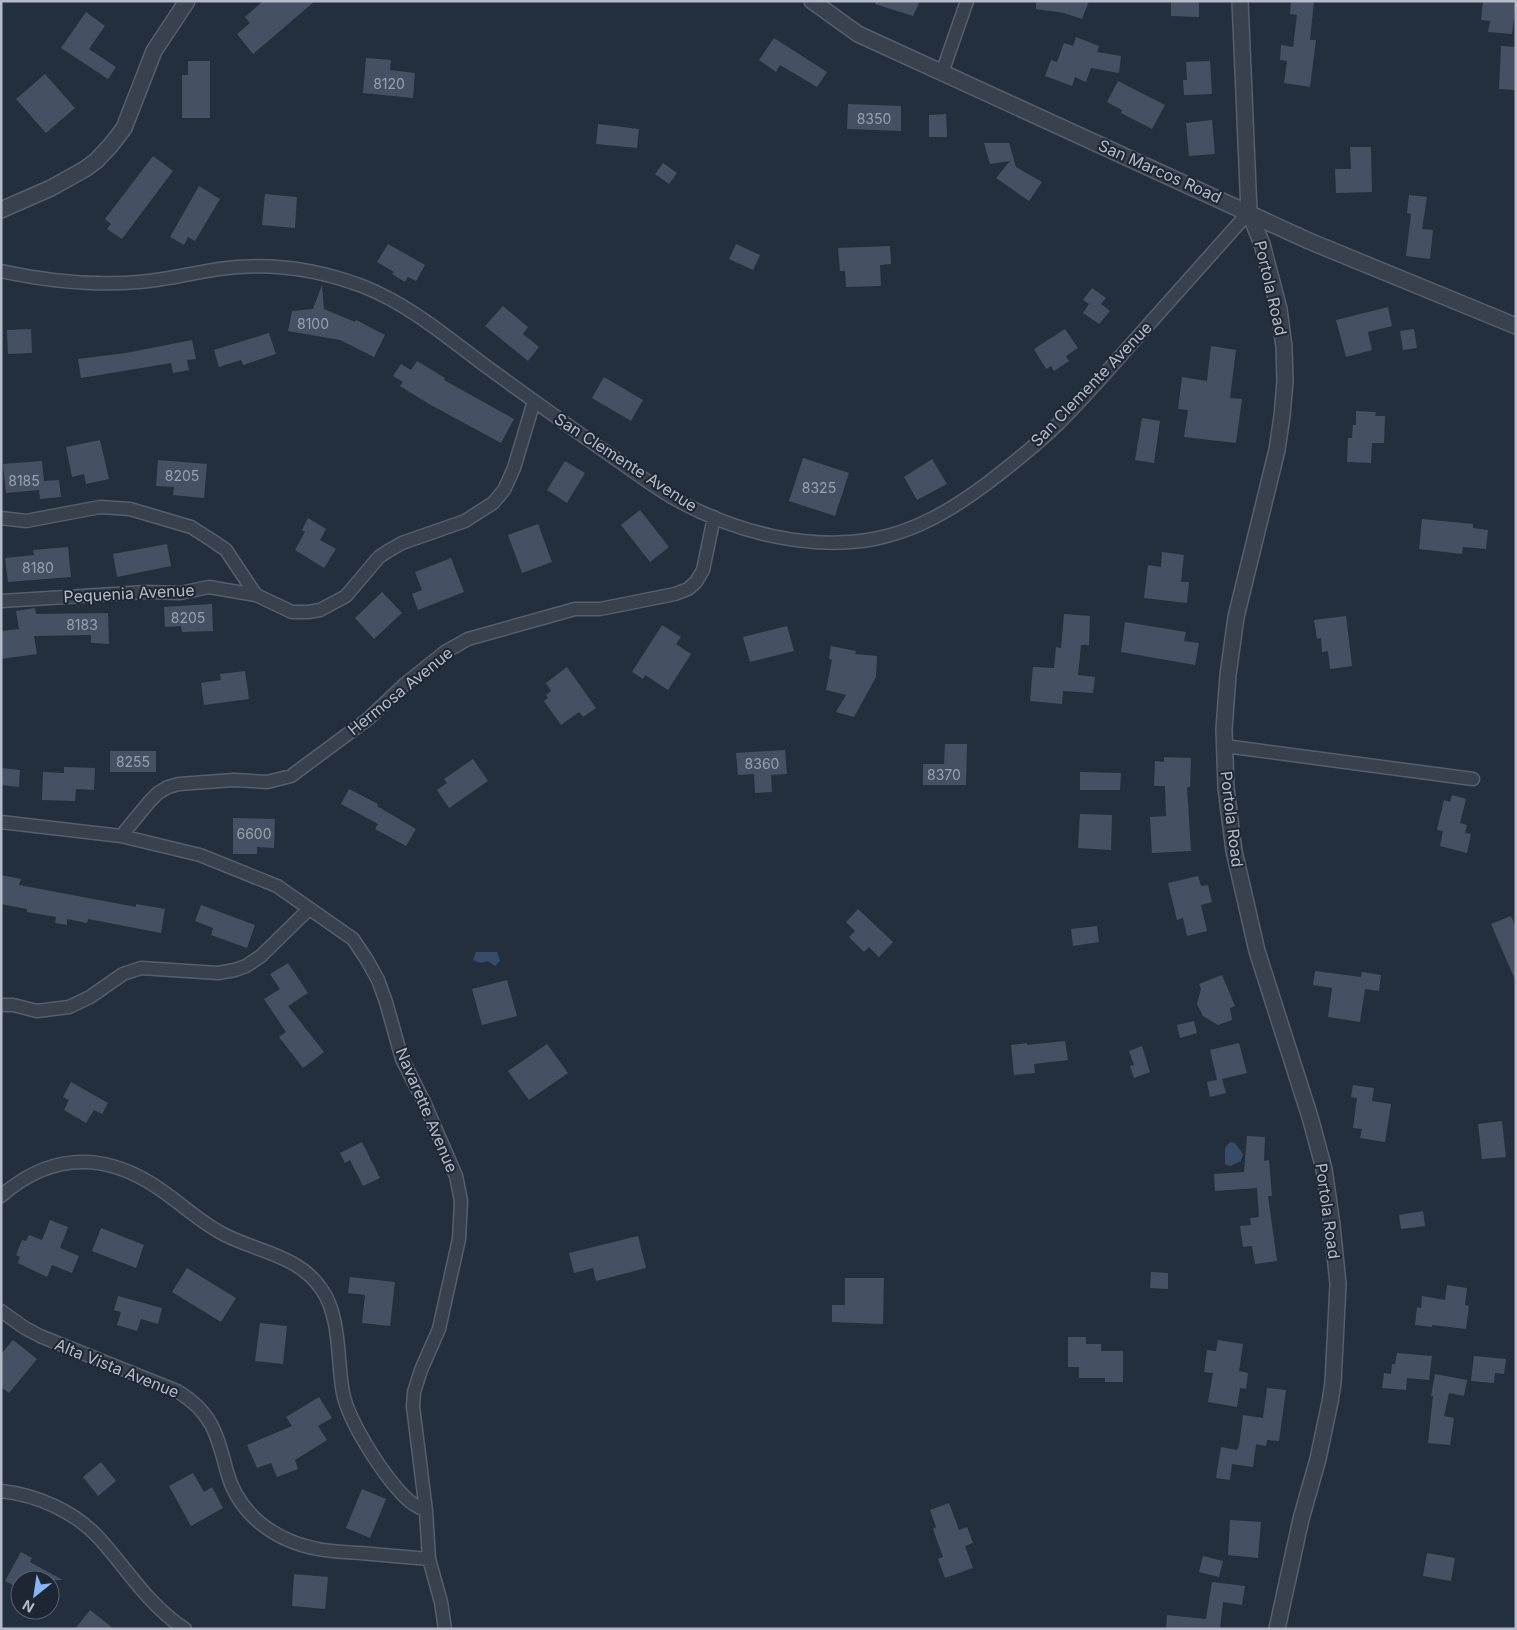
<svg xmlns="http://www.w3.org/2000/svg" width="1517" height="1630" viewBox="0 0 1517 1630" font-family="Inter,sans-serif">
<rect width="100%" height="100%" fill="#242f3e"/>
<path fill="#394c67" d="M 476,952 L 497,952 L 500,961 L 495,966 L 488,961 L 481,963 L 473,960 Z
M 1230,1142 L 1235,1143 L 1243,1154 L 1241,1161 L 1230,1166 L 1225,1164 L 1225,1148 Z"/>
<path fill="#455162" d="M 263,1 L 315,1 L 253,54 L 237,34 L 250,23 L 245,17 Z
M 875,1 L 920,1 L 913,16 L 875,4 Z
M 1036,1 L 1089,1 L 1082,19 L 1064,13 L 1036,9 Z
M 1171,1 L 1199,1 L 1199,17 L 1171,16 Z
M 1291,1 L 1314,1 L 1310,40 L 1316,40 L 1310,87 L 1284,83 L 1287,61 L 1280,60 L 1281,45 L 1293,47 L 1297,15 L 1290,14 Z
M 1483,1 L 1516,1 L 1512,34 L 1488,32 L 1490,21 L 1481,20 Z
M 86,12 L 105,26 L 89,49 L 116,67 L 108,79 L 61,48 Z
M 1076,37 L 1099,46 L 1097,52 L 1121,56 L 1119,73 L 1091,68 L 1086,82 L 1075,77 L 1072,86 L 1045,76 L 1051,60 L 1057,62 L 1064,43 L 1073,46 Z
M 774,38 L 827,72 L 817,87 L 780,65 L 776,72 L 759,60 Z
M 1501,46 L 1516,47 L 1516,90 L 1499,89 Z
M 366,58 L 391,60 L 390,70 L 415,73 L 413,98 L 363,93 Z
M 188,61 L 210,61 L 210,118 L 182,118 L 182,75 L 188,75 Z
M 1210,61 L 1212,94 L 1184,95 L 1183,80 L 1187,80 L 1186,62 Z
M 45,74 L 75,108 L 46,133 L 16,99 Z
M 1118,81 L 1165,105 L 1152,129 L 1121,113 L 1122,110 L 1107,102 Z
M 848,104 L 901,106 L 901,131 L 847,129 Z
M 946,114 L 947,137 L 929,137 L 929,115 Z
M 1212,120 L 1215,154 L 1189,156 L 1186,123 Z
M 598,124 L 639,129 L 637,148 L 596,144 Z
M 984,143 L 1009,143 L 1016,167 L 1042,182 L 1029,201 L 996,178 L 1010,161 L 990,164 Z
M 1350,147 L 1371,147 L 1372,192 L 1336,193 L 1335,169 L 1351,169 Z
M 153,156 L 173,171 L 122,239 L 107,229 L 111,224 L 105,219 Z
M 663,163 L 677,173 L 669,184 L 655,174 Z
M 199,186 L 220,199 L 195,241 L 188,237 L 184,245 L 170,237 Z
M 265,194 L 297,197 L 295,228 L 262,225 Z
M 1409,195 L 1427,197 L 1422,229 L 1433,230 L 1430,259 L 1406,256 L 1411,214 L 1407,213 Z
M 388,244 L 425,265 L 416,281 L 408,277 L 405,282 L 392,274 L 394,272 L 377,262 Z
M 736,244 L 760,255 L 753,270 L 729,259 Z
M 890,246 L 891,264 L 880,265 L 881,286 L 846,287 L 845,271 L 840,271 L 838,248 Z
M 322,285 L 324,309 L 355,322 L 356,320 L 385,335 L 374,357 L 340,340 L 288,331 L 292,311 L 313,309 Z
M 1092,288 L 1106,298 L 1101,304 L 1110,311 L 1099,324 L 1083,313 L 1089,304 L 1083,300 Z
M 503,306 L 528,327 L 523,334 L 539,347 L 528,361 L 485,326 Z
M 1388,307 L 1392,326 L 1368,332 L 1372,350 L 1346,357 L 1336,320 Z
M 31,329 L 32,353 L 8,354 L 7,330 Z
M 1065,329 L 1078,348 L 1066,356 L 1069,361 L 1054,371 L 1051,366 L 1046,369 L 1034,349 Z
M 1414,329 L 1417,348 L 1403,350 L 1400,331 Z
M 269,333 L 276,354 L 243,365 L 241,360 L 219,367 L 214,350 Z
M 192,340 L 196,359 L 187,360 L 189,370 L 173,373 L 171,363 L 81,378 L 78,359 L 126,353 Z
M 1211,346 L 1236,350 L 1230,398 L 1242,399 L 1236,443 L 1184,437 L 1188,410 L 1178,409 L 1182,377 L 1207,381 Z
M 417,361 L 445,378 L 444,380 L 514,419 L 501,443 L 429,404 L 400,386 L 403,382 L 393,376 L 401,364 L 411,370 Z
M 604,377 L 643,400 L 631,421 L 592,398 Z
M 1356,411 L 1376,412 L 1375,416 L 1385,416 L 1384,443 L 1372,443 L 1371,463 L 1347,462 L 1348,438 L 1352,438 L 1353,425 L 1356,425 Z
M 1142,418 L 1160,421 L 1154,463 L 1135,460 Z
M 100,440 L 109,479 L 86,484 L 84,474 L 72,477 L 66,447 Z
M 803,458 L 849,473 L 835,516 L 789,501 Z
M 932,459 L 947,484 L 917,500 L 904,477 Z
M 158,460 L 207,464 L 204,498 L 173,495 L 174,487 L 156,486 Z
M 42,461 L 44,481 L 59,480 L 61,497 L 40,499 L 39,490 L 6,493 L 3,464 Z
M 565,461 L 585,473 L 567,503 L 547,490 Z
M 640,510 L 669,547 L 650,562 L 621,525 Z
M 308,518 L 326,529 L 320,540 L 336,549 L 324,568 L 295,550 L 305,532 L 302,530 Z
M 1422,519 L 1473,524 L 1473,528 L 1488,530 L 1486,549 L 1463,547 L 1462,554 L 1419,549 Z
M 538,524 L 552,562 L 522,573 L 508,535 Z
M 167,544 L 171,566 L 117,577 L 113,554 Z
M 68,547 L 71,577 L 8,582 L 5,558 L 34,555 L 33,550 Z
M 1162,552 L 1184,555 L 1181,582 L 1189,582 L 1187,603 L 1144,598 L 1148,565 L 1161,567 Z
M 451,558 L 464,592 L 418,610 L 412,594 L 422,590 L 415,572 Z
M 382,592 L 402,613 L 374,639 L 355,618 Z
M 212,604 L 213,631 L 182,632 L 181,626 L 165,627 L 164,607 Z
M 35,608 L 36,614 L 108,613 L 109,644 L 91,643 L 91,635 L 34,636 L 37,654 L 1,659 L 1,631 L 19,629 L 16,611 Z
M 1064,614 L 1090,616 L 1089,645 L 1081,645 L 1078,675 L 1095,677 L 1093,693 L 1063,691 L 1062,704 L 1030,701 L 1033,667 L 1054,668 L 1056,647 L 1061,648 Z
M 1346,616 L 1352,666 L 1330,669 L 1328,651 L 1322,652 L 1321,638 L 1317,639 L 1314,620 Z
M 1125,622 L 1186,632 L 1184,641 L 1199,643 L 1195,665 L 1121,652 Z
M 662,625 L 681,637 L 676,644 L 691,654 L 668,690 L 645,675 L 643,679 L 632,672 Z
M 787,626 L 794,651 L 750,662 L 743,637 Z
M 831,646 L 856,651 L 855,654 L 877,656 L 876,677 L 854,717 L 836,712 L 846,695 L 826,690 L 832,660 L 829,659 Z
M 567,667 L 596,708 L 583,717 L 579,712 L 561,725 L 544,701 L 548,698 L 546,695 L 551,691 L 546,683 Z
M 245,671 L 249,699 L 204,705 L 201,683 L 221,680 L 220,674 Z
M 945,744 L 967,744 L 966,785 L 923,785 L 923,764 L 944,764 Z
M 785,750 L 787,774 L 771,775 L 772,792 L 755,793 L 754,774 L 738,775 L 736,753 Z
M 110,751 L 156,751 L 156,772 L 110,772 Z
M 1164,757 L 1191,758 L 1190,787 L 1187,787 L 1191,851 L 1152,853 L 1150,817 L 1166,816 L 1165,786 L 1154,786 L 1155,761 L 1164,762 Z
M 473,759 L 488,781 L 449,808 L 437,790 L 447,783 L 444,779 Z
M 64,767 L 95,768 L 94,790 L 76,789 L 75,801 L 42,800 L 43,772 L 64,773 Z
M 1,768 L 20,770 L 19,787 L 1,785 Z
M 1080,772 L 1121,773 L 1120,790 L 1080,790 Z
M 349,789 L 378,804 L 377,806 L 416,829 L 406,846 L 375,829 L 378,824 L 341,804 Z
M 1452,795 L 1466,799 L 1460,823 L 1467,825 L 1465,833 L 1471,834 L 1467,853 L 1440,846 L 1443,831 L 1437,830 L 1444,800 L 1450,802 Z
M 1080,814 L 1112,815 L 1111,850 L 1078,848 Z
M 233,818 L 275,819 L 274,848 L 257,847 L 257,854 L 233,854 Z
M 1,875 L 21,879 L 19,885 L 136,907 L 136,904 L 165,909 L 161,933 L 88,919 L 87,923 L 67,919 L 67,925 L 55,923 L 56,917 L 27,912 L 27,909 L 1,904 Z
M 1198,876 L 1201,886 L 1208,885 L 1212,902 L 1201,905 L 1207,931 L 1187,936 L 1183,918 L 1177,920 L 1168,883 Z
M 201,905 L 255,925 L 247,948 L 211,935 L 213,928 L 195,921 Z
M 858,909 L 893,942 L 879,957 L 869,947 L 864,952 L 849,937 L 855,931 L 846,922 Z
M 1511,916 L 1516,928 L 1516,982 L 1491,924 Z
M 1097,926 L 1099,942 L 1073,946 L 1071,929 Z
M 288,963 L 308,993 L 288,1006 L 324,1052 L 303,1068 L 279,1037 L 286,1032 L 264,999 L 280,989 L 270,974 Z
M 1315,971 L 1361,977 L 1362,972 L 1381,975 L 1379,991 L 1365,989 L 1360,1022 L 1328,1017 L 1332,988 L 1313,985 Z
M 1222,975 L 1235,1006 L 1230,1008 L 1232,1020 L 1218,1025 L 1203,1016 L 1197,1004 L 1201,989 L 1199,984 Z
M 507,980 L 517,1016 L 482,1025 L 472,989 Z
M 1194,1021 L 1197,1033 L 1180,1038 L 1177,1025 Z
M 1065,1041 L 1068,1060 L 1034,1064 L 1035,1073 L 1014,1075 L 1011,1045 L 1027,1043 L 1027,1045 Z
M 1239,1043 L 1247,1073 L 1222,1079 L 1226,1093 L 1210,1097 L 1207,1082 L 1217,1080 L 1210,1050 Z
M 547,1044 L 568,1073 L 529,1100 L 508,1071 Z
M 1142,1046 L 1150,1072 L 1134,1078 L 1130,1066 L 1134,1065 L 1129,1051 Z
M 71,1082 L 108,1103 L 102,1114 L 94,1110 L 86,1123 L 64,1110 L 69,1100 L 63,1097 Z
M 1353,1085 L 1374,1088 L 1372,1101 L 1391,1104 L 1385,1142 L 1360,1138 L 1362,1129 L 1353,1128 L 1357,1098 L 1351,1097 Z
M 1502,1121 L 1506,1157 L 1482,1159 L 1478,1124 Z
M 1247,1136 L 1265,1137 L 1264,1161 L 1269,1160 L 1272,1196 L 1268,1196 L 1277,1261 L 1255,1264 L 1252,1246 L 1243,1247 L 1240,1226 L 1251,1225 L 1250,1218 L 1259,1217 L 1257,1188 L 1215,1191 L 1214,1174 L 1244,1172 Z
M 362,1142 L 380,1178 L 363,1186 L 350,1160 L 345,1163 L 340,1153 Z
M 1423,1211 L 1425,1226 L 1401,1229 L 1399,1215 Z
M 50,1220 L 68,1227 L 60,1248 L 79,1256 L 72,1273 L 52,1265 L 47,1277 L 18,1263 L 20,1257 L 16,1255 L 22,1240 L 26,1241 L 29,1235 L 42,1240 Z
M 101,1228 L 144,1245 L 136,1268 L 92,1251 Z
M 638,1236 L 646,1268 L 596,1281 L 593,1268 L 574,1273 L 569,1253 Z
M 187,1268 L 236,1298 L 221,1322 L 172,1292 Z
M 1151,1272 L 1168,1273 L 1168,1289 L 1150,1288 Z
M 350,1277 L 395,1282 L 390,1326 L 362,1323 L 365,1295 L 348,1293 Z
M 845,1278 L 884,1278 L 883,1324 L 832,1322 L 832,1305 L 845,1305 Z
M 1447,1285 L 1467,1288 L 1465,1305 L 1469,1306 L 1466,1329 L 1432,1325 L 1432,1327 L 1415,1325 L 1417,1307 L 1421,1308 L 1422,1296 L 1445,1300 Z
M 118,1296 L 162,1308 L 158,1324 L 141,1319 L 137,1331 L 117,1325 L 121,1312 L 114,1310 Z
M 260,1323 L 287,1326 L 283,1364 L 255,1361 Z
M 1068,1337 L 1086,1337 L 1086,1344 L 1101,1344 L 1101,1351 L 1123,1351 L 1123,1382 L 1105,1382 L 1105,1378 L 1079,1378 L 1079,1367 L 1068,1367 Z
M 13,1340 L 37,1359 L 9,1393 L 1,1387 L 1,1354 Z
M 1218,1340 L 1243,1344 L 1239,1371 L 1248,1373 L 1246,1389 L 1240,1388 L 1237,1407 L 1208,1402 L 1213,1373 L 1204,1372 L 1207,1350 L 1216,1351 Z
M 1397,1353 L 1432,1356 L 1429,1380 L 1407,1378 L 1406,1390 L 1382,1388 L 1384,1373 L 1391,1374 L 1392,1364 L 1395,1364 Z
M 1474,1356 L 1506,1359 L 1504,1374 L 1495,1373 L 1494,1383 L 1471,1381 Z
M 1435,1374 L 1467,1380 L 1464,1396 L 1449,1393 L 1444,1416 L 1454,1418 L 1450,1445 L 1428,1443 L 1433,1396 L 1431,1396 Z
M 1267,1388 L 1286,1390 L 1279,1441 L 1267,1440 L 1266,1446 L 1256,1444 L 1253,1467 L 1232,1464 L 1230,1480 L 1216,1478 L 1221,1447 L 1237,1450 L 1239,1446 L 1243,1415 L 1263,1418 Z
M 319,1397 L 332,1418 L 318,1426 L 327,1440 L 295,1460 L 298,1469 L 277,1477 L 271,1463 L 257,1468 L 247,1445 L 292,1426 L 286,1417 Z
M 101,1462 L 116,1481 L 98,1496 L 83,1477 Z
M 193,1473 L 204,1492 L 212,1487 L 223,1508 L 191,1526 L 169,1486 Z
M 362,1489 L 386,1499 L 370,1538 L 346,1528 Z
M 949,1503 L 959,1530 L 967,1527 L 973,1543 L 965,1546 L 973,1568 L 945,1578 L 938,1559 L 943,1557 L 933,1529 L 936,1527 L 930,1510 Z
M 1230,1520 L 1261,1522 L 1258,1558 L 1228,1555 Z
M 21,1552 L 32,1558 L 30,1562 L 63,1580 L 20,1580 L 20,1589 L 5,1581 Z
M 1427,1553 L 1455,1558 L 1451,1581 L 1423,1576 Z
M 1203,1556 L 1223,1561 L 1219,1577 L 1199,1572 Z
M 294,1574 L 328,1577 L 325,1609 L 292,1606 Z
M 1212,1582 L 1245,1586 L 1242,1605 L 1223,1602 L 1220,1629 L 1166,1628 L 1167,1615 L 1206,1619 Z
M 90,1610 L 114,1629 L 75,1629 Z"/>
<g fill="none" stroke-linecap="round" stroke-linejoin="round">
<g stroke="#565f6c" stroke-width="15">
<path id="minor" d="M 942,73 L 967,1
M 1,271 C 47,281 92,286 139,282 C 166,280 192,273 219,269 C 267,262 317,269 362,286 C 406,303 442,333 479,361 C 524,394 570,427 616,459 C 636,473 656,488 677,500 C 735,532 808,551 874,539 C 916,531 951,510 985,485 C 1010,466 1035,446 1058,424 C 1087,395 1114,363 1142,332 C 1178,292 1213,252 1249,212
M 1,518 L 26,521 L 100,507 L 130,509 L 191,527 L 213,541 L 226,550 L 256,595 L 292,612 L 308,612 L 320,610 L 346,596 L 379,557 L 388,551 L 402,543 L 465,521 L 493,503 L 504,490 L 514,468 L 534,401
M 1,601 L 146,592 L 180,593 L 209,587 L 256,595
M 1225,746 L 1473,779
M 1,822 L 121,836 L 200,855 L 277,886 L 353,939 L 367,960 L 378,980 L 386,1002 L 402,1059 L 424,1102 L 456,1176 L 461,1201 L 459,1239 L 439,1329 L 421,1370 L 414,1392 L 413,1406 L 426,1511 L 429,1559 L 441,1602 L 445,1629
M 121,836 L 150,801 L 158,793 L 168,787 L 179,784 L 234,780 L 267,782 L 291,776 L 368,719 L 405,684 L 445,652 L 468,639 L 575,609 L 600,609 L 675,594 L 688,589 L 696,582 L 703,570 L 714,517
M 1,1005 L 13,1005 L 37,1011 L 69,1007 L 90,997 L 123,974 L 141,968 L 218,973 L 235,970 L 246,966 L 261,956 L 309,909
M 1,1196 C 46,1157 95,1151 147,1181 C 175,1197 197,1221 225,1235 C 259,1252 300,1256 322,1290 C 341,1317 337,1362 343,1393 C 349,1423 385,1478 407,1499 C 412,1504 420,1508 426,1511
M 1,1311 L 25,1328 L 40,1336 L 177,1391 C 212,1412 217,1434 227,1472 C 239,1515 275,1541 318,1549 C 331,1552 346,1552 360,1553 C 383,1555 406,1557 429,1559
M 1,1491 C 37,1495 74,1511 99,1538 C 128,1570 148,1605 185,1629"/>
</g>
<g stroke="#565f6c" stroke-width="18">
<path id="tertiary" d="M 812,1 L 858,34 L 1309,241 L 1516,326
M 1240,1 L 1249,212 L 1262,244 L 1279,309 L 1284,347 L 1285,381 L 1282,416 L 1277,450 L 1236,617 L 1228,675 L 1224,729 L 1226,788 L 1234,851 L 1257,951 L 1310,1117 L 1324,1169 L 1332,1225 L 1338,1284 L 1333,1383 L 1330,1402 L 1318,1459 L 1301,1519 L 1277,1629
M 1,210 L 51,188 L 85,169 L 96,161 L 111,145 L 124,128 L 154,51 L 187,1"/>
</g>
<use href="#minor" stroke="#38414e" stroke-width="12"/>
<use href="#tertiary" stroke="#38414e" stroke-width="15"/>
</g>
<g text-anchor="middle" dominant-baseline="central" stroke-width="4" stroke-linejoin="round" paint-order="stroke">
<g font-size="14" fill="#98a1af">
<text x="389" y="83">8120</text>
<text x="874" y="118">8350</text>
<text x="313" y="323">8100</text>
<text x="182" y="475">8205</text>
<text x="24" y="480">8185</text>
<text x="819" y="487">8325</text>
<text x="38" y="567">8180</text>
<text x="188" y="617">8205</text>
<text x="82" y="624">8183</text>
<text x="133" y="761">8255</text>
<text x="762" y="763">8360</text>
<text x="944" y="774">8370</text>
<text x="254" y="833">6600</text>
</g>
<g font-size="16" fill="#b4bcc9" stroke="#1d2633">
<text transform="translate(1160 171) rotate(24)">San Marcos Road</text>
<text transform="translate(1271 288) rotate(77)">Portola Road</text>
<text transform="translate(1091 384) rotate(-46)">San Clemente Avenue</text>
<text transform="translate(626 462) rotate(33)">San Clemente Avenue</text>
<text transform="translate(129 593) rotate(-3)">Pequenia Avenue</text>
<text transform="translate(400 691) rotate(-39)">Hermosa Avenue</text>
<text transform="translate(1232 819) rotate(83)">Portola Road</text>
<text transform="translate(427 1110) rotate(67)">Navarette Avenue</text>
<text transform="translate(1328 1211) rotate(82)">Portola Road</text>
<text transform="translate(117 1368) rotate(22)">Alta Vista Avenue</text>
</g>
</g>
<rect width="1517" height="1630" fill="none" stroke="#b4bcc9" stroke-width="5"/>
<g transform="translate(35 1595) rotate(210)"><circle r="24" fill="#1d2633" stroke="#59626f"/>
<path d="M0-4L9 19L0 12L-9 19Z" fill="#8ab4f8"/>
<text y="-8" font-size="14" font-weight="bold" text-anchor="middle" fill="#b4bcc9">N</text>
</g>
</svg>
